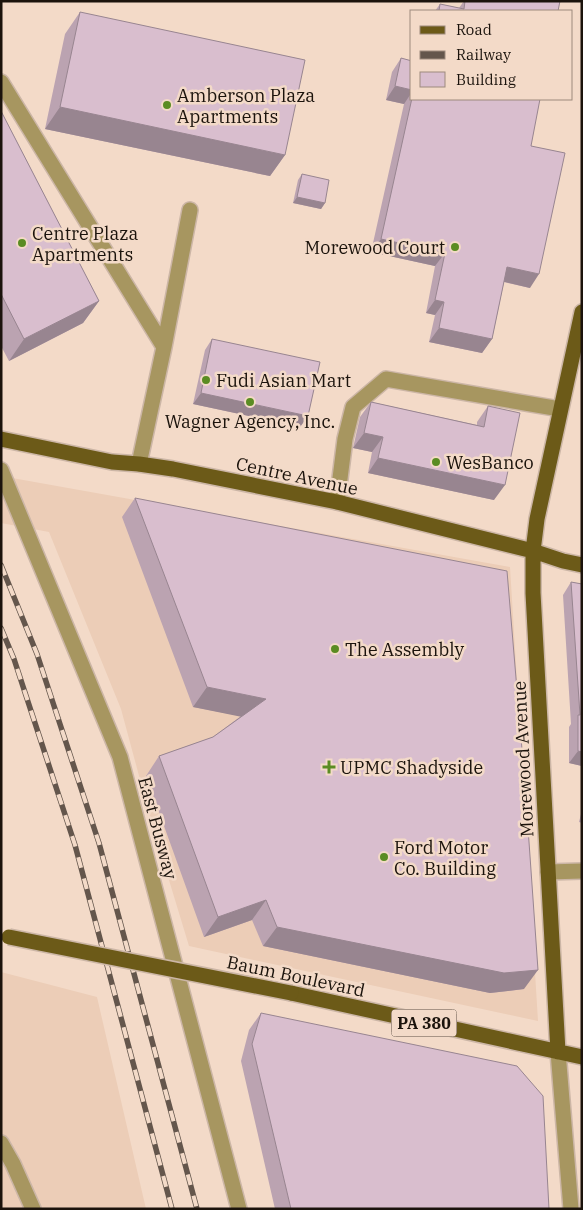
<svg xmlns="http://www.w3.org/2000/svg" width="583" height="1210" viewBox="0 0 583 1210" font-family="'IBM Plex Serif',serif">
<rect width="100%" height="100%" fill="#f3dac8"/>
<path fill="#eccdb7" d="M 1,476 L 510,567 L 538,1021 L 189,946 L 152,824 L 121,709 L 49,532 L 1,523 Z
M 1,972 L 97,997 L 146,1209 L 2,1209 L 1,1206 Z"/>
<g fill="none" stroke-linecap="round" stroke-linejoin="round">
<g stroke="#ccb6a6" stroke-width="18">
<path id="minor" d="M 1,82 L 164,347 L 139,464
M 164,347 L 190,210
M 1,470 L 120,757 L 239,1209
M 337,502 L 345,439 L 353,407 L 386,379 L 560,409
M 548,872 L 582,871
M 558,1052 L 571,1209
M 1,1143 L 13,1164 L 33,1209"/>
</g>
<g stroke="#ccb6a6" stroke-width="18">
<path id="major" d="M 1,439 L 112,462 L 139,464 L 173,469 L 337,502 L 533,551 L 563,561 L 582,565
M 291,993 L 582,1057
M 558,1052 L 533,593 L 533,551 L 537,519 L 582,312"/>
</g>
<use href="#minor" stroke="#a79660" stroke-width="15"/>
<use href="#major" stroke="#6c5a18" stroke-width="15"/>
<g stroke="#64564c" stroke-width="5.5">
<path id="rail" d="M 1,565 L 37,654 L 99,843 L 197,1209
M 1,628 L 14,659 L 75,845 L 172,1209"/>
</g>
<use href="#rail" stroke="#f3dac8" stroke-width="4" stroke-dasharray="11" stroke-linecap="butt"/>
<g stroke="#ccb6a6" stroke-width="18" stroke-linecap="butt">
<path id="major-bridge" d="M 9,937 L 291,993"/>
</g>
<use href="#major-bridge" stroke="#6c5a18" stroke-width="15"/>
</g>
<path fill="#bba3b1" d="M 464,1 L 560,1 L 558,11 L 435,11 L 440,4 L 459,8 Z
M 80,12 L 285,155 L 270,176 L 45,129 L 65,34 Z
M 401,58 L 412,61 L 412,99 L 531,146 L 530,288 L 504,282 L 492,339 L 482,353 L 429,342 L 435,315 L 426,313 L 435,266 L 371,252 L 404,104 L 386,100 L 392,72 Z
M 1,111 L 99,301 L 83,323 L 9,361 L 1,346 Z
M 302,174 L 325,203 L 321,209 L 293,203 L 298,180 Z
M 212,339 L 308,416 L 300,427 L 193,404 L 205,350 Z
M 371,402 L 477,425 L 477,422 L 488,406 L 494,500 L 368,473 L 372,452 L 353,448 L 360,417 Z
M 135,498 L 524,989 L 490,993 L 263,946 L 252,920 L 204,937 L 146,776 L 159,756 L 213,737 L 241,716 L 193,707 L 122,517 Z
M 571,582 L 582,584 L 582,766 L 569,763 L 569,727 L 571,724 L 563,595 Z
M 582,810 L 582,823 L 579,822 Z
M 261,1013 L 549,1209 L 275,1209 L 241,1061 L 249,1030 Z"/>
<path fill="#988590" d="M 395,86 L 412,90 L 412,92 L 404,104 L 386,100 Z
M 60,107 L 285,155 L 270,176 L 45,129 Z
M 297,197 L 325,203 L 321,209 L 293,203 Z
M 381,239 L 445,253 L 435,266 L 371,252 Z
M 507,267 L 539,274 L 530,288 L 497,280 Z
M 435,300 L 444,302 L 435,315 L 426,313 Z
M 99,301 L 83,323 L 9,361 L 24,339 Z
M 439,328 L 492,339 L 482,353 L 429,342 Z
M 201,393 L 308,416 L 300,427 L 193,404 Z
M 364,433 L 383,437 L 372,452 L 353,448 Z
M 378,458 L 505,485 L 494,500 L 368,473 Z
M 207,687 L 266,699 L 252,719 L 193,707 Z
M 578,751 L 582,752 L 582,766 L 569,763 Z
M 266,900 L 252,920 L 204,937 L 218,917 Z
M 277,927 L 538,970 L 524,989 L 490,993 L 263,946 Z"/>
<path fill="#d9bece" stroke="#988590" d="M 465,1 L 560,1 L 558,11 L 439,11 L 440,4 L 464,9 Z
M 80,12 L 305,60 L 285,155 L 60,107 Z
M 401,58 L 412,61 L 412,90 L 395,86 Z
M 412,98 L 540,99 L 531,146 L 565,153 L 539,274 L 507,267 L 492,339 L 439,328 L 444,302 L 435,300 L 445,253 L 381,239 Z
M 1,111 L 99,301 L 24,339 L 1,294 Z
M 302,174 L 329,180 L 325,203 L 297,197 Z
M 212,339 L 320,362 L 308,416 L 201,393 Z
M 371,402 L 484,427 L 488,406 L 520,413 L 505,485 L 378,458 L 383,437 L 364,433 Z
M 135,498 L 507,571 L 525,785 L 538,970 L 504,973 L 277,927 L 266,900 L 218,917 L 159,756 L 213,737 L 266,699 L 207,687 Z
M 571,582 L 582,584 L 582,752 L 578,751 L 578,715 L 580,715 Z
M 261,1013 L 517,1066 L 543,1096 L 549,1209 L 291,1209 L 252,1044 Z"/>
<g fill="#5a8c22" stroke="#f3dac8" stroke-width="2">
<circle cx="167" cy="105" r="5"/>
<circle cx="22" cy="243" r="5"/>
<circle cx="455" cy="247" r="5"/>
<circle cx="206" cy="380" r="5"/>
<circle cx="250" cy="402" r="5"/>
<circle cx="436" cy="462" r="5"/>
<circle cx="335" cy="649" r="5"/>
<path d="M326.5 759.5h5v5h5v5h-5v5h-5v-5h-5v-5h5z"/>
<circle cx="384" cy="857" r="5"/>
</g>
<g text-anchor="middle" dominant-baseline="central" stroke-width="5" stroke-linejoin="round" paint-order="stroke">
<rect fill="#f3dac8" stroke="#5c4f44" stroke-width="1" x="391.5" y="1009.5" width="65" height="27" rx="4"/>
<g font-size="16" font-weight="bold" fill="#1b130c">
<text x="424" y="1023">PA 380</text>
</g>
<g font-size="18" fill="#1b130c" stroke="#f3dac8" text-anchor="start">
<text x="177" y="95">Amberson Plaza<tspan x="177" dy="21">Apartments</tspan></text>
<text x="32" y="233">Centre Plaza<tspan x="32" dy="21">Apartments</tspan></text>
<text x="445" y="247" text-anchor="end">Morewood Court</text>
<text x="216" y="380">Fudi Asian Mart</text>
<text x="250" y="421" text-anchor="middle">Wagner Agency, Inc.</text>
<text x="446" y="462">WesBanco</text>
<text x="345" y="649">The Assembly</text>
<text x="340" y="767">UPMC Shadyside</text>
<text x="394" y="847">Ford Motor<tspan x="394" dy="21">Co. Building</tspan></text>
</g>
<g font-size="18" fill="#1b130c" stroke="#f3dac8">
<text transform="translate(297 476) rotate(12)">Centre Avenue</text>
<text transform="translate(523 759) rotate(-93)">Morewood Avenue</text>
<text transform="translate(158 828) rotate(75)">East Busway</text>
<text transform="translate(296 976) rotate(12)">Baum Boulevard</text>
</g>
</g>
<rect width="583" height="1210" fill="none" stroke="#1b130c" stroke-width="5"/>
<rect x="410" y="10" width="162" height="90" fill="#f3dac8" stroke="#9d8a7d"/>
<rect x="420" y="26" width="25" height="8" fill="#6c5a18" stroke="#9d8a7d"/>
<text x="456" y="35" font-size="15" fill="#1b130c">Road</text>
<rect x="420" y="51" width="25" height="8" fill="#64564c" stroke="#9d8a7d"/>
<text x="456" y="60" font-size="15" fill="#1b130c">Railway</text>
<rect x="420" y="72" width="25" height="15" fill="#d9bece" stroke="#9d8a7d"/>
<text x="456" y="85" font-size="15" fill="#1b130c">Building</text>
</svg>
